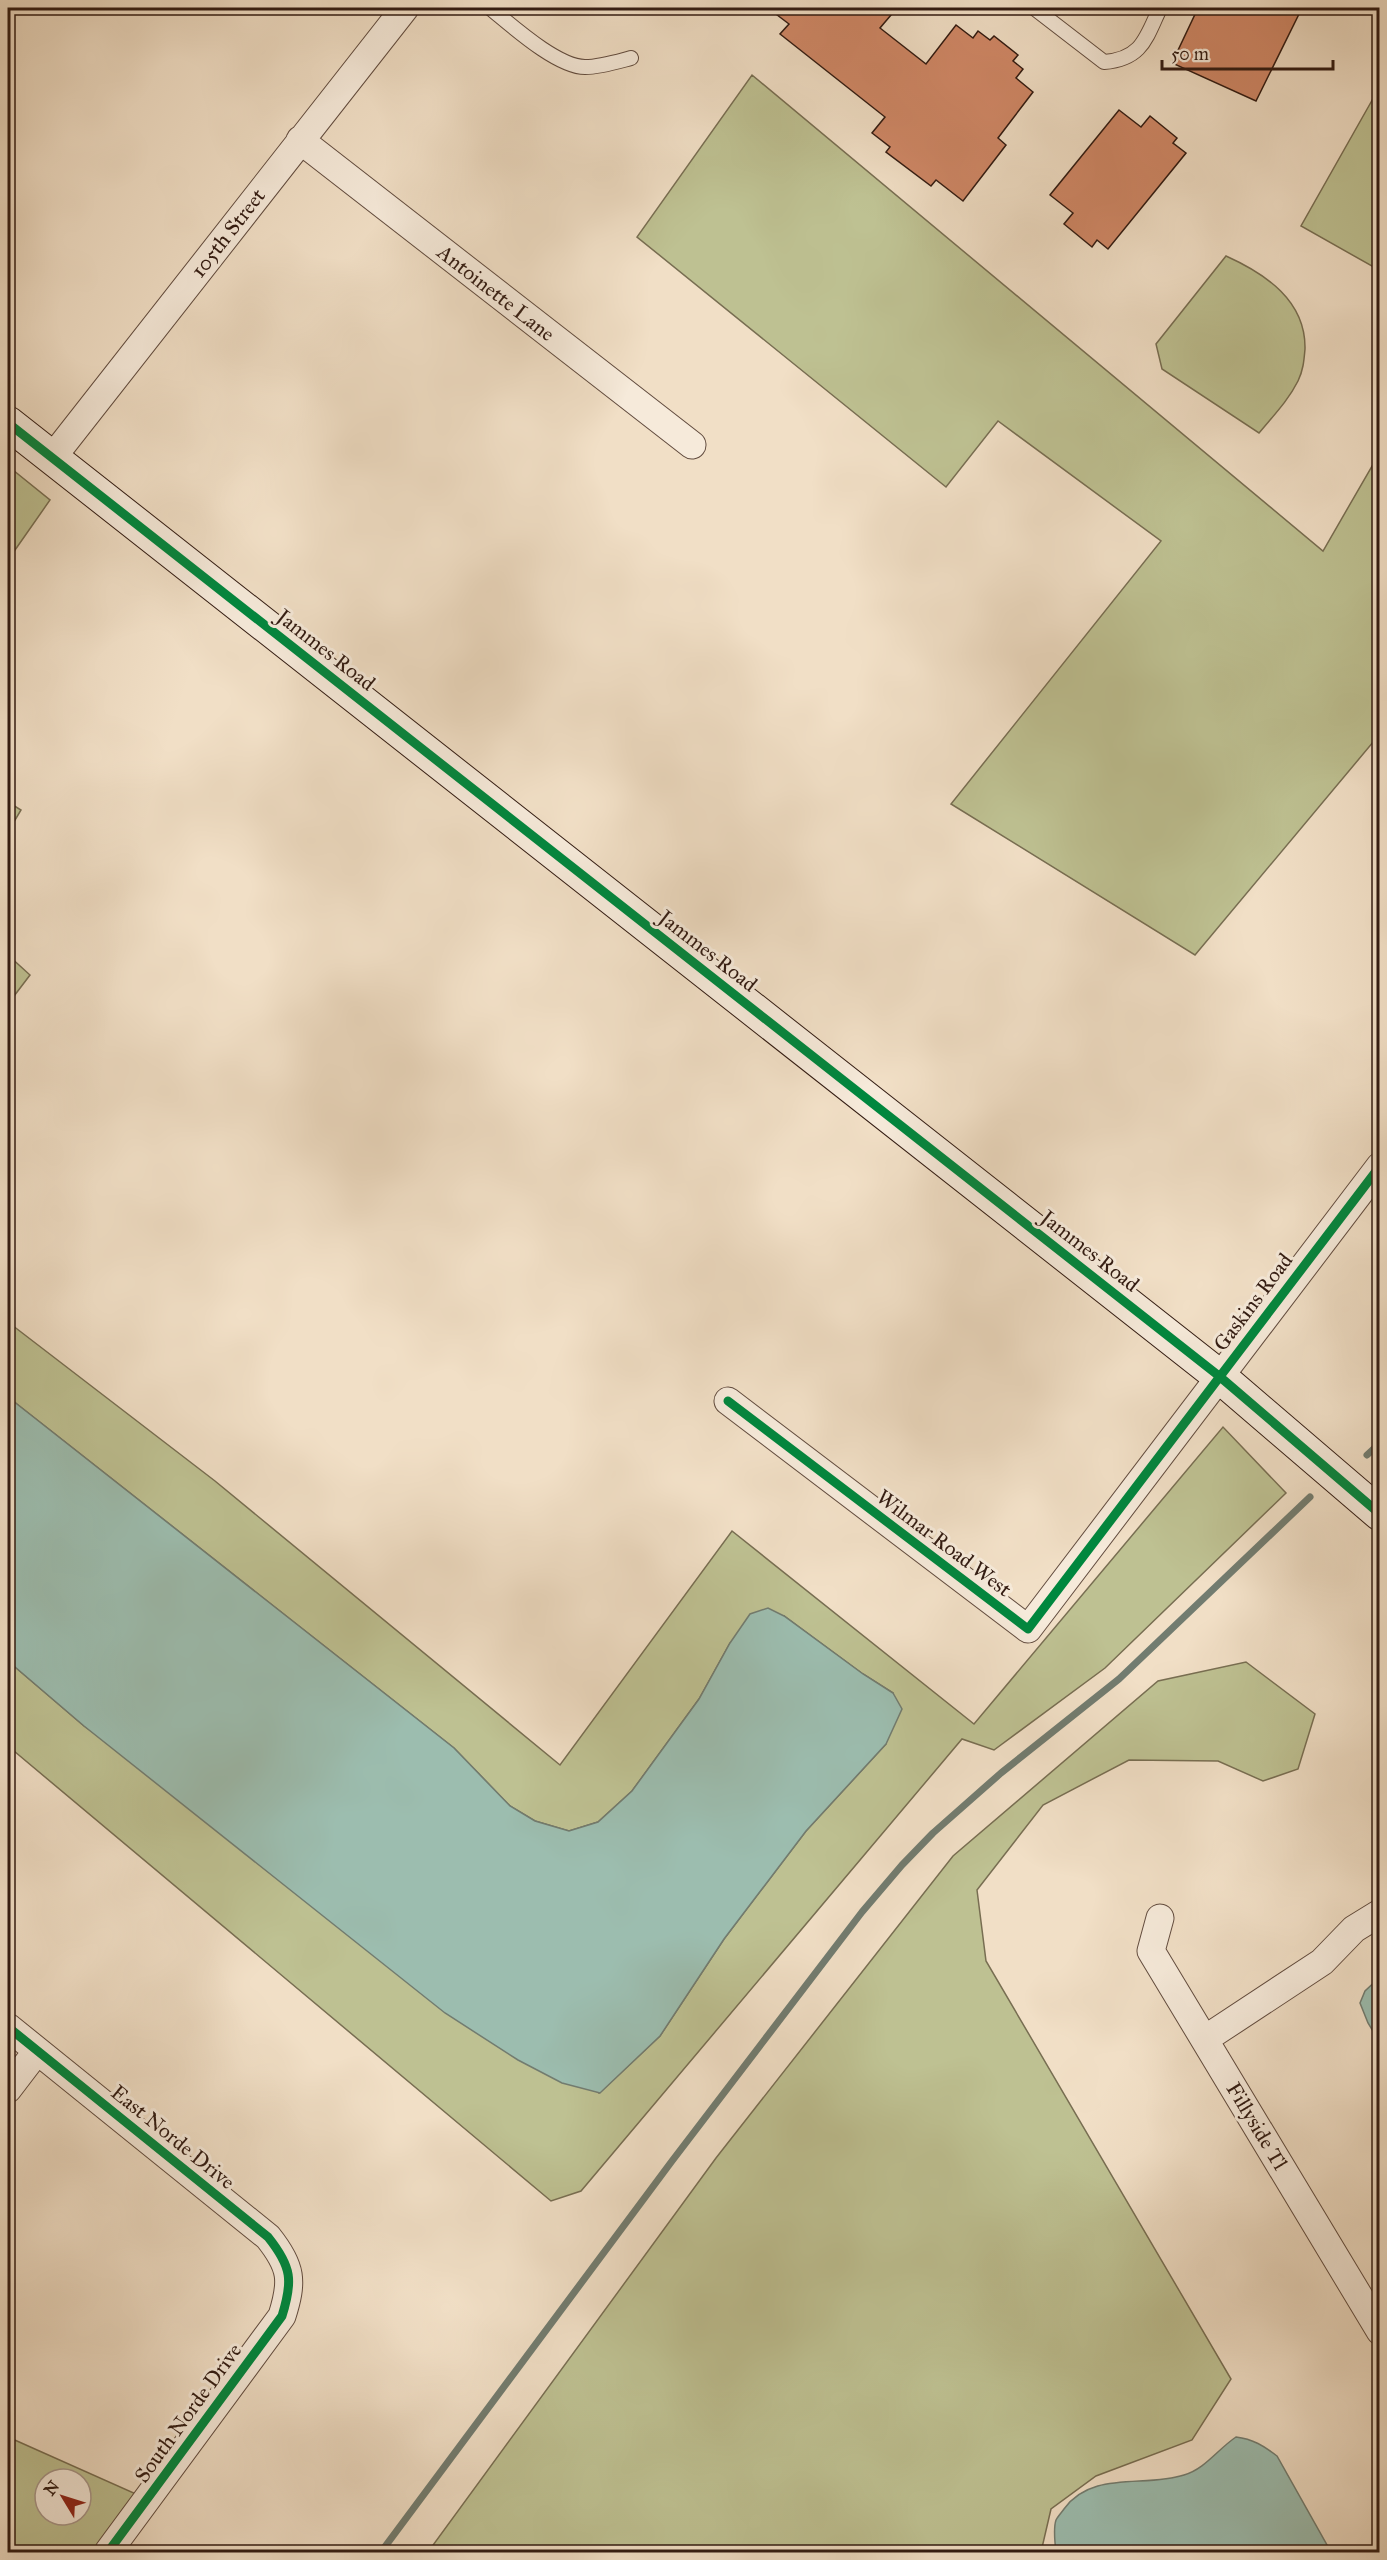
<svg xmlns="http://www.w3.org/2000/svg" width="1387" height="2560" viewBox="0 0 1387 2560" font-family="'IM FELL Great Primer',serif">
<rect width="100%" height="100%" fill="#f1dfc6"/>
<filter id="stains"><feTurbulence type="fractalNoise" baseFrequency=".00333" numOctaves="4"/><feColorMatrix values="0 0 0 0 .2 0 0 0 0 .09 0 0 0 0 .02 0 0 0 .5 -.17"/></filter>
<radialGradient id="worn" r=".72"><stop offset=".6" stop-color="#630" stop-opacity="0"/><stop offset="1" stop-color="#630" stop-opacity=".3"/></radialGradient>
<path fill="#bec192" stroke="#786e52" stroke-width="1.5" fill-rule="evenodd" d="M 752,75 L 1323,551 L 1379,454 L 1379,735 L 1195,955 L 951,804 L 1161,541 L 998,421 L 946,487 L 637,237 Z
M 1379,88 L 1379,270 L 1301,226 Z
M 1226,256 C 1266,274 1306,301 1305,349 C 1304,361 1303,371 1298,381 C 1288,401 1273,416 1259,433 L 1162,369 L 1156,344 Z
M 8,466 L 50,500 L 8,560 Z
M 8,802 L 21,810 L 8,832 Z
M 8,955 L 30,975 L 8,1004 Z
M 8,1322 L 215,1481 L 560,1765 L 732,1531 L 974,1724 L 1223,1427 L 1286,1493 L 1105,1668 L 994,1750 L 962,1739 L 581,2191 L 551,2201 L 8,1746 L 8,1661 L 84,1726 L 599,2093 L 660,2036 L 724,1939 L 806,1831 L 886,1744 L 893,1693 L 863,1674 L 784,1616 L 730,1643 L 699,1699 L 632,1791 L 598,1822 L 569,1831 L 535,1821 L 510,1806 L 454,1748 L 8,1397 Z
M 1246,1662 L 1315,1714 L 1298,1769 L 1263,1781 L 1218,1761 L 1129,1760 L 1043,1805 L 977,1890 L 986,1961 L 1231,2379 L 1192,2440 L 1096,2476 L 1051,2509 L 1041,2552 L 428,2552 L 716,2158 L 953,1856 L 1158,1681 Z
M 8,2437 L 136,2494 L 92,2552 L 8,2552 ZM 45,2479 L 81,2479 L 81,2515 L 45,2515 Z"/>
<path fill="#9cbdaf" stroke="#727c70" stroke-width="1.5" d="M 8,1397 L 454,1748 L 510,1806 L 535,1821 L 569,1831 L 598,1822 L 632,1791 L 699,1699 L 730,1643 L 750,1614 L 768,1608 L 784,1616 L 863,1674 L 893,1693 L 902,1709 L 886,1744 L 806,1831 L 724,1939 L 660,2036 L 600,2093 L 562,2083 L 518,2060 L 445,2013 L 84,1726 L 8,1661 Z
M 1379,1978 L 1379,2041 L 1368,2023 L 1360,2003 L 1365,1991 Z
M 1236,2437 C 1253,2439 1264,2446 1277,2456 L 1331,2552 L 1056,2552 C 1055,2543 1053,2529 1056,2520 C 1058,2516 1062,2512 1064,2509 C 1092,2470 1145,2488 1184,2475 C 1205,2469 1218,2449 1236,2437 Z"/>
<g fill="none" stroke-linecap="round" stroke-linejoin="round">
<path stroke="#727c70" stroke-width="7" d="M 1367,1455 L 1380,1443
M 381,2552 L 672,2161 L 862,1912 L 902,1865 L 933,1833 L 1001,1773 L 1119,1679 L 1310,1497"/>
</g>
<path fill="#d08867" stroke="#321b12" stroke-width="1.5" d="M 768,8 L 897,8 L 880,28 L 926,64 L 956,25 L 973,38 L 978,31 L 990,40 L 994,36 L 1018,55 L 1013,61 L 1023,69 L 1016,78 L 1033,92 L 998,138 L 1006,145 L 963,201 L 936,180 L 931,186 L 886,152 L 890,147 L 872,133 L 885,117 L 780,34 L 789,24 Z
M 1198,8 L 1302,8 L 1256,101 L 1172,63 Z
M 1119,110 L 1141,127 L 1150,116 L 1177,138 L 1173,143 L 1186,153 L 1108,249 L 1097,240 L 1092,247 L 1064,224 L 1073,213 L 1050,195 Z"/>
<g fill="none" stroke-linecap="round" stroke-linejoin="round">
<g stroke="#624c3f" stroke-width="16">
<path id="lane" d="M 490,8 C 511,25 557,67 585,67 C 600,67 616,62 631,58
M 1034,8 L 1104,62 C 1142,59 1146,38 1160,8"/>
</g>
<g stroke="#624c3f" stroke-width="29">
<path id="street" d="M 300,140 L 692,445
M 52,458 L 405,8
M 728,1401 L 1028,1629 L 1380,1166
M 1160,1918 L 1151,1951 L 1380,2331
M 8,2027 L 268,2237 C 292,2267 293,2281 282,2316 L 108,2552
M 1205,2039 L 1322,1962 L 1354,1929 L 1380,1913
M 8,2089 L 37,2051"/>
</g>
<g stroke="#321b12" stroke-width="35">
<path id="secondary" d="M 8,423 L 1219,1376 L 1380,1514"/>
</g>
<use href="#lane" stroke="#f6eada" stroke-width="14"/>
<use href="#street" stroke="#f6eada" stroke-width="27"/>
<use href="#secondary" stroke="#f6eada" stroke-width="33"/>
<g stroke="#f6eada" stroke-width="13">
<path id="cycleway" d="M 8,423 L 1219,1376 L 1380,1514
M 728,1401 L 1028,1629 L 1380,1166
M 8,2027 L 268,2237 C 292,2267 293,2281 282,2316 L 108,2552"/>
</g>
<use href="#cycleway" stroke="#00873e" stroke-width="9"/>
</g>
<g text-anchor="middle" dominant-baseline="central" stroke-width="6" stroke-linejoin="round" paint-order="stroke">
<g font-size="21" fill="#321b12" stroke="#f6eada">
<text transform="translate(228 233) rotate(-52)">105th Street</text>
<text transform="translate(496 293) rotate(38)">Antoinette Lane</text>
<text transform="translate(326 650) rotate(38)">Jammes Road</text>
<text transform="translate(708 951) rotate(38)">Jammes Road</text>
<text transform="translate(1090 1251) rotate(38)">Jammes Road</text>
<text transform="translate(1253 1302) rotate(-53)">Gaskins Road</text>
<text transform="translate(944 1543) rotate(37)">Wilmar Road West</text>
<text transform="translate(1257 2126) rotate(59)">Fillyside Tl</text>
<text transform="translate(173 2137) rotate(39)">East Norde Drive</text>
<text transform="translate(188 2413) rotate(-54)">South Norde Drive</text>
</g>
</g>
<rect width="1387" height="2560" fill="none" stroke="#f1dfc6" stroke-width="30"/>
<rect x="9" y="9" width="1369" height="2542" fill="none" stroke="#321b12" stroke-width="3"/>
<rect x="15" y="15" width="1357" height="2530" fill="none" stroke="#321b12" stroke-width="1.5"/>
<g transform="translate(63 2497) rotate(308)"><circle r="28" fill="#f6eada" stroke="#a8978a" stroke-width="1.5"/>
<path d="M0-4.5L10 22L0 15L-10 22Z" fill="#8f2418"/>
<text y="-9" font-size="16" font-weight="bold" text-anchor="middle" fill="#321b12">N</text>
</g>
<path d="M1162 60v9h171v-9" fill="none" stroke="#321b12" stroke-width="3"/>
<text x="1171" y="60" font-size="18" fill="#321b12" stroke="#f6eada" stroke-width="4.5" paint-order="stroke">50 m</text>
<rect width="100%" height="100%" filter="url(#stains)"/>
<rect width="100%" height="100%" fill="url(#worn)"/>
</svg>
